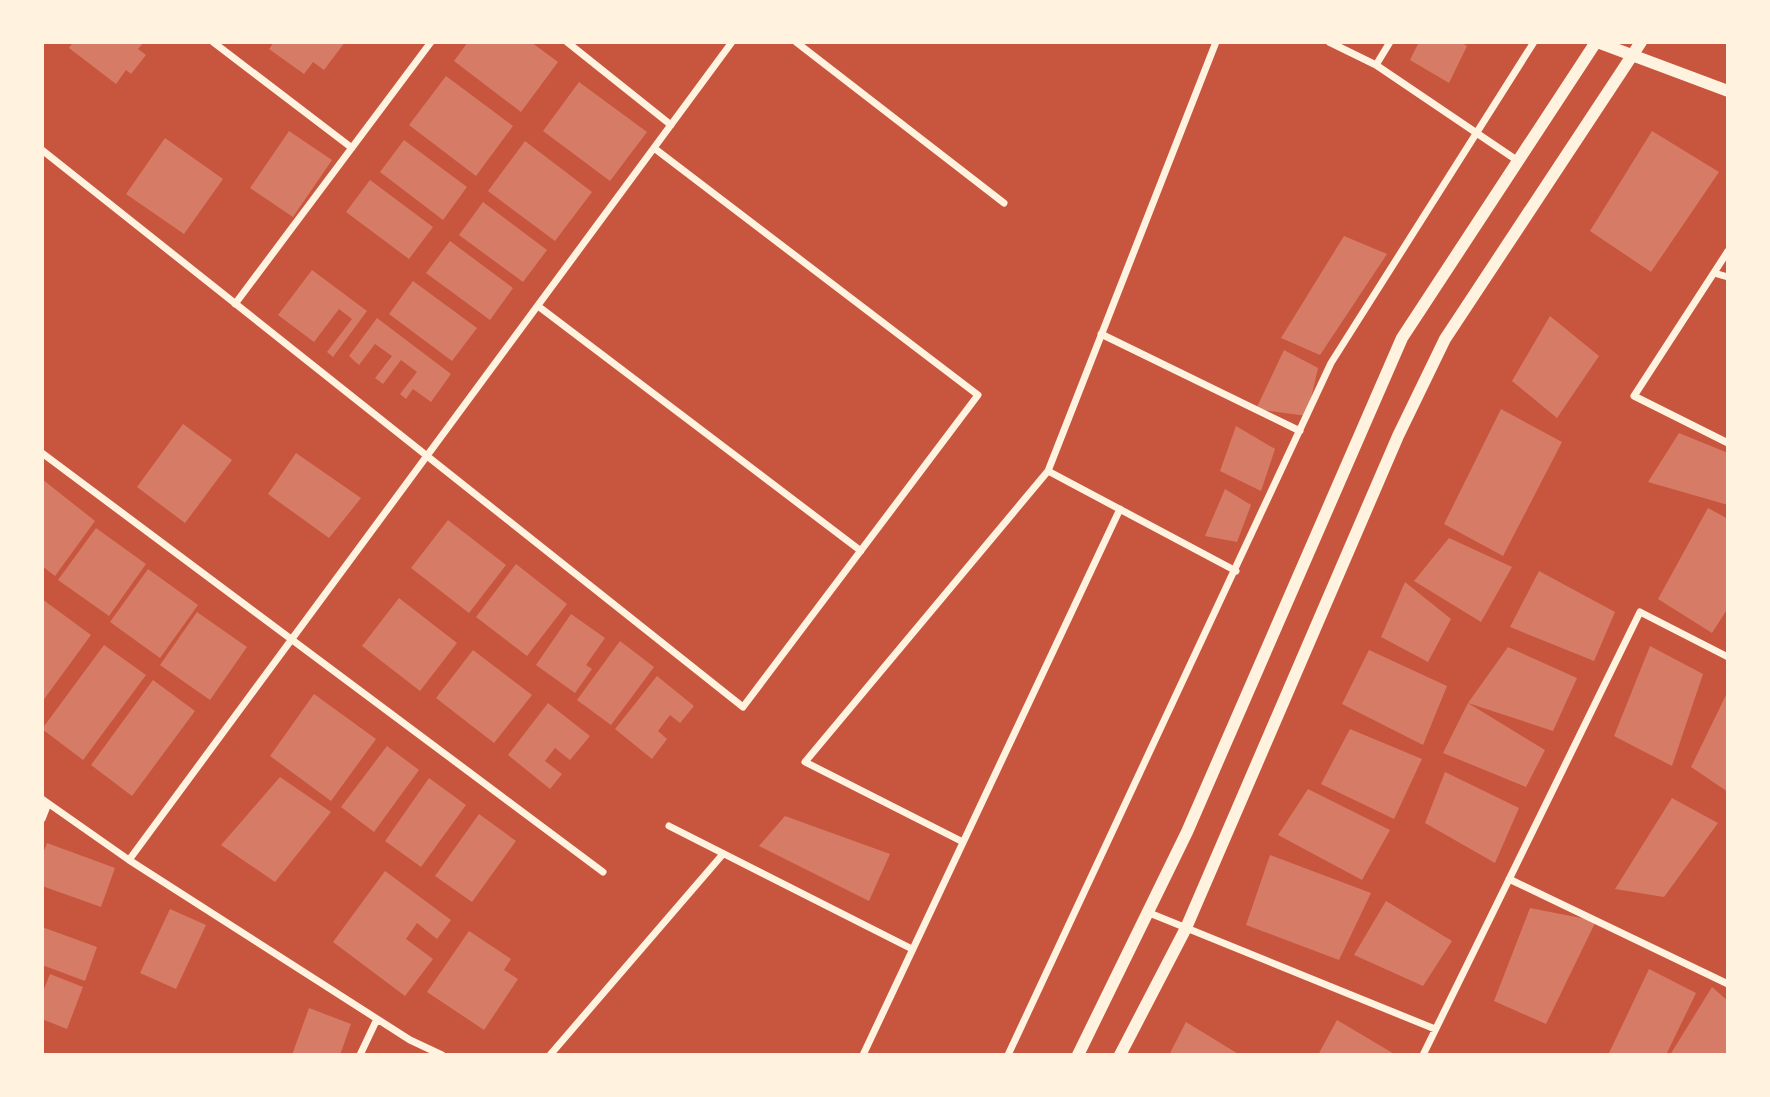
<svg xmlns="http://www.w3.org/2000/svg" width="1770" height="1097" viewBox="0 0 1770 1097" font-family="Figtree,sans-serif">
<rect width="100%" height="100%" fill="#c8553d"/>
<path fill="#d67c66" d="M 73,42 L 144,42 L 138,49 L 146,55 L 131,74 L 126,70 L 116,84 L 69,48 Z
M 274,42 L 345,42 L 324,70 L 313,62 L 304,74 L 269,49 Z
M 468,42 L 531,42 L 558,62 L 521,112 L 454,61 Z
M 1419,42 L 1460,42 L 1467,46 L 1449,83 L 1410,60 Z
M 446,76 L 513,126 L 476,176 L 409,125 Z
M 579,82 L 647,132 L 610,181 L 543,131 Z
M 289,131 L 332,160 L 293,217 L 250,188 Z
M 1652,131 L 1719,172 L 1651,272 L 1590,231 Z
M 165,138 L 223,179 L 184,234 L 126,194 Z
M 404,140 L 467,187 L 443,220 L 380,172 Z
M 525,141 L 592,192 L 555,241 L 488,191 Z
M 370,180 L 433,227 L 409,259 L 346,212 Z
M 483,202 L 547,250 L 523,282 L 459,235 Z
M 1344,236 L 1387,254 L 1320,355 L 1281,338 Z
M 450,241 L 513,288 L 490,320 L 426,273 Z
M 312,270 L 367,311 L 333,357 L 327,352 L 352,319 L 339,309 L 314,342 L 278,315 Z
M 413,281 L 477,328 L 452,361 L 389,314 Z
M 1550,316 L 1599,356 L 1557,418 L 1512,381 Z
M 377,318 L 451,374 L 431,402 L 413,389 L 406,399 L 400,394 L 417,372 L 401,360 L 383,384 L 375,378 L 392,356 L 375,344 L 359,365 L 349,356 Z
M 1284,350 L 1318,368 L 1307,416 L 1256,409 Z
M 1501,409 L 1562,442 L 1503,556 L 1444,524 Z
M 183,424 L 232,460 L 185,523 L 137,487 Z
M 1236,426 L 1275,449 L 1261,491 L 1220,471 Z
M 1679,433 L 1728,453 L 1728,505 L 1648,482 Z
M 296,453 L 361,498 L 329,538 L 268,494 Z
M 42,479 L 95,521 L 55,576 L 42,566 Z
M 1225,489 L 1251,505 L 1237,542 L 1205,536 Z
M 1708,508 L 1728,519 L 1728,608 L 1712,633 L 1658,599 Z
M 448,520 L 506,565 L 469,613 L 411,568 Z
M 96,528 L 146,564 L 109,616 L 58,580 Z
M 1449,538 L 1512,567 L 1481,622 L 1414,581 Z
M 516,564 L 567,604 L 527,656 L 476,617 Z
M 148,569 L 198,605 L 160,658 L 110,622 Z
M 1539,571 L 1615,612 L 1594,661 L 1510,627 Z
M 1405,582 L 1451,619 L 1428,662 L 1381,637 Z
M 399,598 L 457,643 L 420,691 L 362,646 Z
M 42,599 L 91,635 L 42,702 Z
M 197,612 L 247,647 L 210,700 L 160,665 Z
M 571,614 L 605,638 L 586,665 L 592,669 L 575,693 L 536,665 Z
M 620,641 L 654,667 L 611,725 L 577,700 Z
M 104,645 L 146,675 L 83,760 L 42,729 Z
M 1650,646 L 1703,674 L 1672,766 L 1614,736 Z
M 1508,647 L 1577,678 L 1553,731 L 1468,703 Z
M 473,650 L 532,695 L 494,743 L 436,698 Z
M 1369,650 L 1447,686 L 1423,745 L 1342,704 Z
M 657,676 L 694,706 L 680,723 L 670,715 L 658,731 L 667,739 L 652,759 L 615,729 Z
M 153,680 L 195,711 L 132,796 L 91,765 Z
M 1728,691 L 1728,792 L 1691,767 Z
M 314,694 L 376,739 L 331,801 L 270,756 Z
M 548,703 L 590,736 L 570,760 L 555,748 L 545,761 L 562,774 L 550,789 L 508,755 Z
M 1468,703 L 1545,750 L 1526,787 L 1443,753 Z
M 1350,729 L 1422,759 L 1394,819 L 1321,784 Z
M 387,746 L 419,770 L 374,832 L 341,807 Z
M 1445,772 L 1519,808 L 1495,863 L 1425,823 Z
M 280,777 L 331,812 L 275,882 L 221,845 Z
M 429,778 L 466,805 L 421,867 L 385,841 Z
M 1308,789 L 1390,830 L 1362,880 L 1278,835 Z
M 1672,798 L 1718,823 L 1664,897 L 1615,889 Z
M 479,814 L 516,841 L 472,902 L 435,876 Z
M 785,816 L 890,854 L 869,901 L 759,846 Z
M 47,843 L 115,868 L 101,907 L 42,886 L 42,856 Z
M 1270,855 L 1371,893 L 1339,960 L 1246,925 Z
M 385,871 L 451,920 L 437,939 L 417,923 L 406,939 L 433,959 L 405,996 L 333,942 Z
M 1386,901 L 1452,941 L 1423,986 L 1354,955 Z
M 1530,908 L 1596,921 L 1546,1024 L 1494,1001 Z
M 170,909 L 206,925 L 176,989 L 140,973 Z
M 42,927 L 97,947 L 85,981 L 42,965 Z
M 469,931 L 511,959 L 504,970 L 518,979 L 484,1030 L 427,992 Z
M 1649,969 L 1696,993 L 1666,1055 L 1608,1055 Z
M 50,974 L 83,987 L 67,1029 L 42,1019 L 42,994 Z
M 1712,987 L 1728,1001 L 1728,1055 L 1670,1055 Z
M 309,1008 L 351,1024 L 340,1055 L 292,1055 Z
M 1337,1020 L 1396,1055 L 1318,1055 Z
M 1186,1022 L 1240,1055 L 1169,1055 Z"/>
<g fill="none" stroke-linecap="round" stroke-linejoin="round">
<path stroke="#fff3e0" stroke-width="7" d="M 213,42 L 352,148
M 567,42 L 671,125
M 796,42 L 1004,203
M 1329,42 L 1376,65 L 1518,161
M 1376,65 L 1390,42
M 42,150 L 743,707 L 978,395 L 654,148
M 1728,251 L 1634,396 L 1728,443
M 1714,273 L 1728,277
M 235,304 L 431,42
M 538,306 L 861,551
M 1101,334 L 1300,431
M 42,453 L 603,872
M 1048,471 L 1236,571
M 42,799 L 129,860 L 410,1040 L 442,1055
M 42,819 L 48,804
M 669,826 L 912,949
M 963,842 L 805,762 L 1048,471 L 1216,42
M 129,860 L 732,42
M 1509,879 L 1728,984
M 1147,912 L 1435,1029
M 360,1055 L 377,1019
M 550,1055 L 723,854
M 863,1055 L 1120,509
M 1008,1055 L 1331,363 L 1534,42
M 1423,1055 L 1640,612 L 1728,657"/>
<path stroke="#fff3e0" stroke-width="12" d="M 1597,42 L 1728,91
M 1078,1055 L 1187,832 L 1402,338 L 1596,42
M 1120,1055 L 1186,928 L 1398,436 L 1445,339 L 1641,42"/>
</g>
<rect width="1770" height="1097" fill="none" stroke="#fff3e0" stroke-width="88"/>
</svg>
